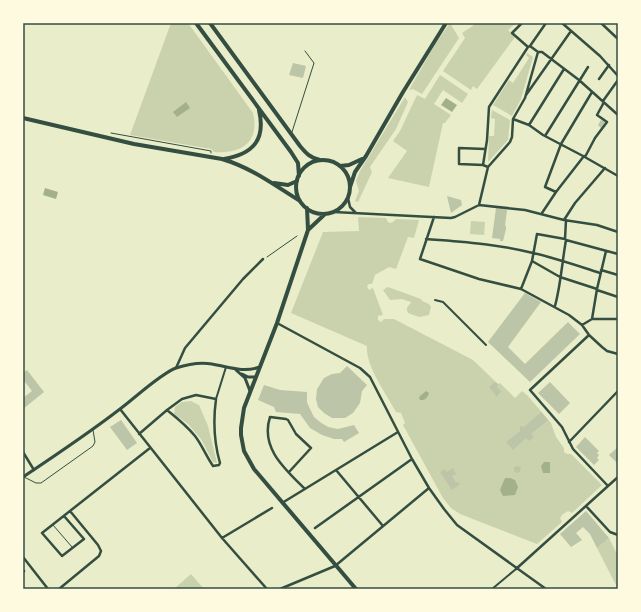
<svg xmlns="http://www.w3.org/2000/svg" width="641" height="612" viewBox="0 0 641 612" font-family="Inter,sans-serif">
<rect width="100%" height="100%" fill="#e9edc9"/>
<path fill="#cad2ad" d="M 171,23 L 188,23 L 253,113 C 260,143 241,154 214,152 L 211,149 L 130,135 Z
M 450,23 L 459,38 L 422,94 L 413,89 L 409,90 L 434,46 Z
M 477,23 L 516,23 L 508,30 L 515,37 L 477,89 L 473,86 L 471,90 L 443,71 L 465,38 L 462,33 Z
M 527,53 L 533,57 L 521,99 L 512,116 L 493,105 L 509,80 L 513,83 L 529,58 L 526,55 Z
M 440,75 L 468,94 L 462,103 L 443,90 L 434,104 L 451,115 L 445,123 L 443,123 L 429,187 L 388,178 L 407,151 L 393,141 L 400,131 L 417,95 L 425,99 Z
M 405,97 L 408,102 L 396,129 L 370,167 L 372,172 L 358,202 L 355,201 L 359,191 L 356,181 L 360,171 Z
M 492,110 L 510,120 L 508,140 L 488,162 L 489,136 L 494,136 L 495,119 L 491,118 Z
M 358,217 L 386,218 L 388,222 L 390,223 L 393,222 L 396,219 L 419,220 L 414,238 L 408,237 L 396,269 L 389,267 L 375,275 L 372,284 L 369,284 L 367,286 L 369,290 L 373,288 L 383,315 L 378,316 L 378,320 L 381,322 L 384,319 L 394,319 L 473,360 L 498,384 L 500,383 L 515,398 L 522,391 L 527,395 L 551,423 L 556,437 L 564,448 L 564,452 L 567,454 L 571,454 L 602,485 L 572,513 L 568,511 L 563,514 L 560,518 L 562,522 L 537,544 L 460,514 L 451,508 L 443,498 L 403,425 L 405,423 L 401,413 L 396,412 C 387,395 365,365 367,346 L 291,313 L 323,232 L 359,231 Z
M 471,221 L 485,222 L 484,235 L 470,234 Z
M 388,287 L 421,299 L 422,301 L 429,304 L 431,307 L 429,315 L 419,317 L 408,313 C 405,306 409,307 411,302 L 402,299 L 390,300 L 383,290 Z
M 191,401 L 199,405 L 208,426 L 217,463 L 213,462 L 201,439 L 188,424 L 174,414 L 175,407 L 182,402 Z
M 609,538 L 618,556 L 618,589 L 597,548 Z
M 191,574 L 204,589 L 174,589 Z"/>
<path fill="#a3b18a" d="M 446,98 L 457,105 L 452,112 L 441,105 Z
M 186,102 L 190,108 L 177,117 L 173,112 Z
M 45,188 L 58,192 L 56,199 L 43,195 Z
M 426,391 L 429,393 C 428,397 425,401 420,400 L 419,398 L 420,396 Z
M 544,462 L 550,462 L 550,473 L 543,473 L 541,466 Z
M 505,478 L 510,478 L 515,480 L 518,487 L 515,495 L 503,496 L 500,490 Z"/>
<path fill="#bcc5a7" d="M 293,63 L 306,66 L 303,78 L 289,75 Z
M 601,120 L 605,122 L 601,128 L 598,125 Z
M 447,196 L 461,200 L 462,205 L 451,213 Z
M 496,208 L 507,210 L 505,226 L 506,226 L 506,229 L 503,241 L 500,241 L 500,239 L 492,238 Z
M 525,293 L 541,302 L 508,347 L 525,364 L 568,322 L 580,334 L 530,382 L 488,342 Z
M 347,366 L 367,385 L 362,391 L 360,403 L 353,413 L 345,418 L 332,418 L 324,413 L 318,407 L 316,399 L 317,389 L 324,378 L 332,374 L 340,373 Z
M 27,370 L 44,392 L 23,409 L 23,398 L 32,391 L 25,382 L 23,383 L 23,373 Z
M 495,382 L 498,384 L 497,387 L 501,391 L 497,397 L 489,387 Z
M 550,382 L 570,403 L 559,414 L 538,393 Z
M 264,385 L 280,390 L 307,392 L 307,402 L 310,409 L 314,417 L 320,422 L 328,427 L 338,429 L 354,425 L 359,433 L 344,442 L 342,439 L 334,439 L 322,435 L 310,428 L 300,414 L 276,412 L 274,407 L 258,400 Z
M 541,412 L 548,420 L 531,434 L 534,437 L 529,441 L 526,438 L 513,450 L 506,442 L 520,431 L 520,426 L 524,427 Z
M 121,420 L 137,443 L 127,450 L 110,427 Z
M 585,437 L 599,451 L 597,453 L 599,455 L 597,458 L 599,460 L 594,465 L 576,447 Z
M 618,447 L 618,464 L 609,455 Z
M 518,466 L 521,468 L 520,472 L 517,473 L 514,471 L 514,467 Z
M 453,468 L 456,474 L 452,476 L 456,483 L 458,482 L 460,484 L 452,490 L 440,472 L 445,469 L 447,472 Z
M 586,511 L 609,538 L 597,548 L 590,534 L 583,527 L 576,533 L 582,540 L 571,547 L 560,534 Z"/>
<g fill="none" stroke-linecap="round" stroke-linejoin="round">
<path stroke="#344e41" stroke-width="1" d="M 111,133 L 211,151 L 211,153
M 267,257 L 297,236"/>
<path stroke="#344e41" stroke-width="1" d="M 292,132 L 314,63 L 305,51
M 24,477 L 36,483 L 41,483 L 93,446 L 95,442 L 93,430
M 53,525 L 72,547"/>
<path stroke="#344e41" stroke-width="2" d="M 435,300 L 443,302 L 486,345
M 216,399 L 226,367
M 492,589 L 516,569"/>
<path stroke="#344e41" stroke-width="2.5" d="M 562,23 L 600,56 L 618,76
M 601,23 L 618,39
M 530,46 L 546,23
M 538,52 L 542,52 L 579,80 L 618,115
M 599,79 L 609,65
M 526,95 L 571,31
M 513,119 L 529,125 L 543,135 L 583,156 L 618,176
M 529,125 L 564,69
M 545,136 L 588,67
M 585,157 L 595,138 L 607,122 L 597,115 L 603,104 L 603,101 L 618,80
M 483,165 L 459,164 L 459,148 L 485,149
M 488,167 L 483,165 L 487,140 L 489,107 L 528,47
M 556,192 L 545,187 L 561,144 L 592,92
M 348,198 L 350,207 L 355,212
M 479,205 L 488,167 L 510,142 L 512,137 L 513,119 L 525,98 L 538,52 L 530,46 L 528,47 L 512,33 L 522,23
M 334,212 L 451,218 L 455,217 L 479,205 L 525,210 L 564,220 L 597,225 L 618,232
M 542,213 L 556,192 L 584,156
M 434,217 L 420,259 L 479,279 L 521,289 L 569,315 L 582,325 L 589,335 L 602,347 L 607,351 L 618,354
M 564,220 L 575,203 L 605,168
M 426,239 C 462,242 498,244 533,253 C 556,258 578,266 600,273
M 566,240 L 618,254
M 532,261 L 560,277 L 597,289
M 601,270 L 618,275
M 521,289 L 532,261 L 537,234 L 565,239
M 597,290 L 618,297
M 555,306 C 561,284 562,262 566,240 L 565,239 L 566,220
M 592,319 L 597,289 L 606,251
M 277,323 L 360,368 L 370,377 L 412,459 L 429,488 L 444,509 L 457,525 L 546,589
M 582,325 L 592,319 L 618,319
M 589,335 L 530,390 L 562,427 L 573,449 L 608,486
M 176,368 L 185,348 L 243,279 L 263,259
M 196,395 L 216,399 C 213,421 214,442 220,463 L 219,465 L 213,466 C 206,456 202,445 195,436 C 187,426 177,418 167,410 L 182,399 Z
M 120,409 L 222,538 L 267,589
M 139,434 L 167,410
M 569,442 L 618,391
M 23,452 L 34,470
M 336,470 L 383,526
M 289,472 L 311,448 L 296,434 L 288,420 L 286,419 L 270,417 C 260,448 285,469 305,489
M 282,503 L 398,432
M 586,506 L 610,532 L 618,535
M 64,516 L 84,539 L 62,556 L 42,533 L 150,448
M 315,528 L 412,459
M 222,538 L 272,508
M 23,557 L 48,589
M 516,569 L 618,477
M 23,572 L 24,571
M 59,589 L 99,556 L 101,551 L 98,545 L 70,511
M 280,589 L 335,566 L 429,488"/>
<path stroke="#344e41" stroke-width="3" d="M 236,370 L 245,378 L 250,391
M 242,374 L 248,377 L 256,377
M 23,477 C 56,455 89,433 120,409 C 135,398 160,374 176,368 C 188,364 201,362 212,364 C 229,367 243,373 260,367"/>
<path stroke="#344e41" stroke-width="4" d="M 196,23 L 291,152 L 298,163 L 299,176
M 210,23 L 300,146 C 306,153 310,158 320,160
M 23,118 L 134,144 L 222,159 C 252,168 274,185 300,201
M 224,159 C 253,154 266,140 259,110
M296 187a27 27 0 1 1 54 0a27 27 0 1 1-54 0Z
M 340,166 L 349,165 L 362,159
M 274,183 L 288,185 L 297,181
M 350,187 L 355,172 L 366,156 L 403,92 L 446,23
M 307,208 L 308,230
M 325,214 L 308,230 L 277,323 L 244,408 L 241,428 L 241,435 L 244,451 L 254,469 L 356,589"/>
</g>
<rect width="641" height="612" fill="none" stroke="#fefae0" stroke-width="48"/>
<rect x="24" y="24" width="593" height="564" fill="none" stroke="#344e41" stroke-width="1.5"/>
</svg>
